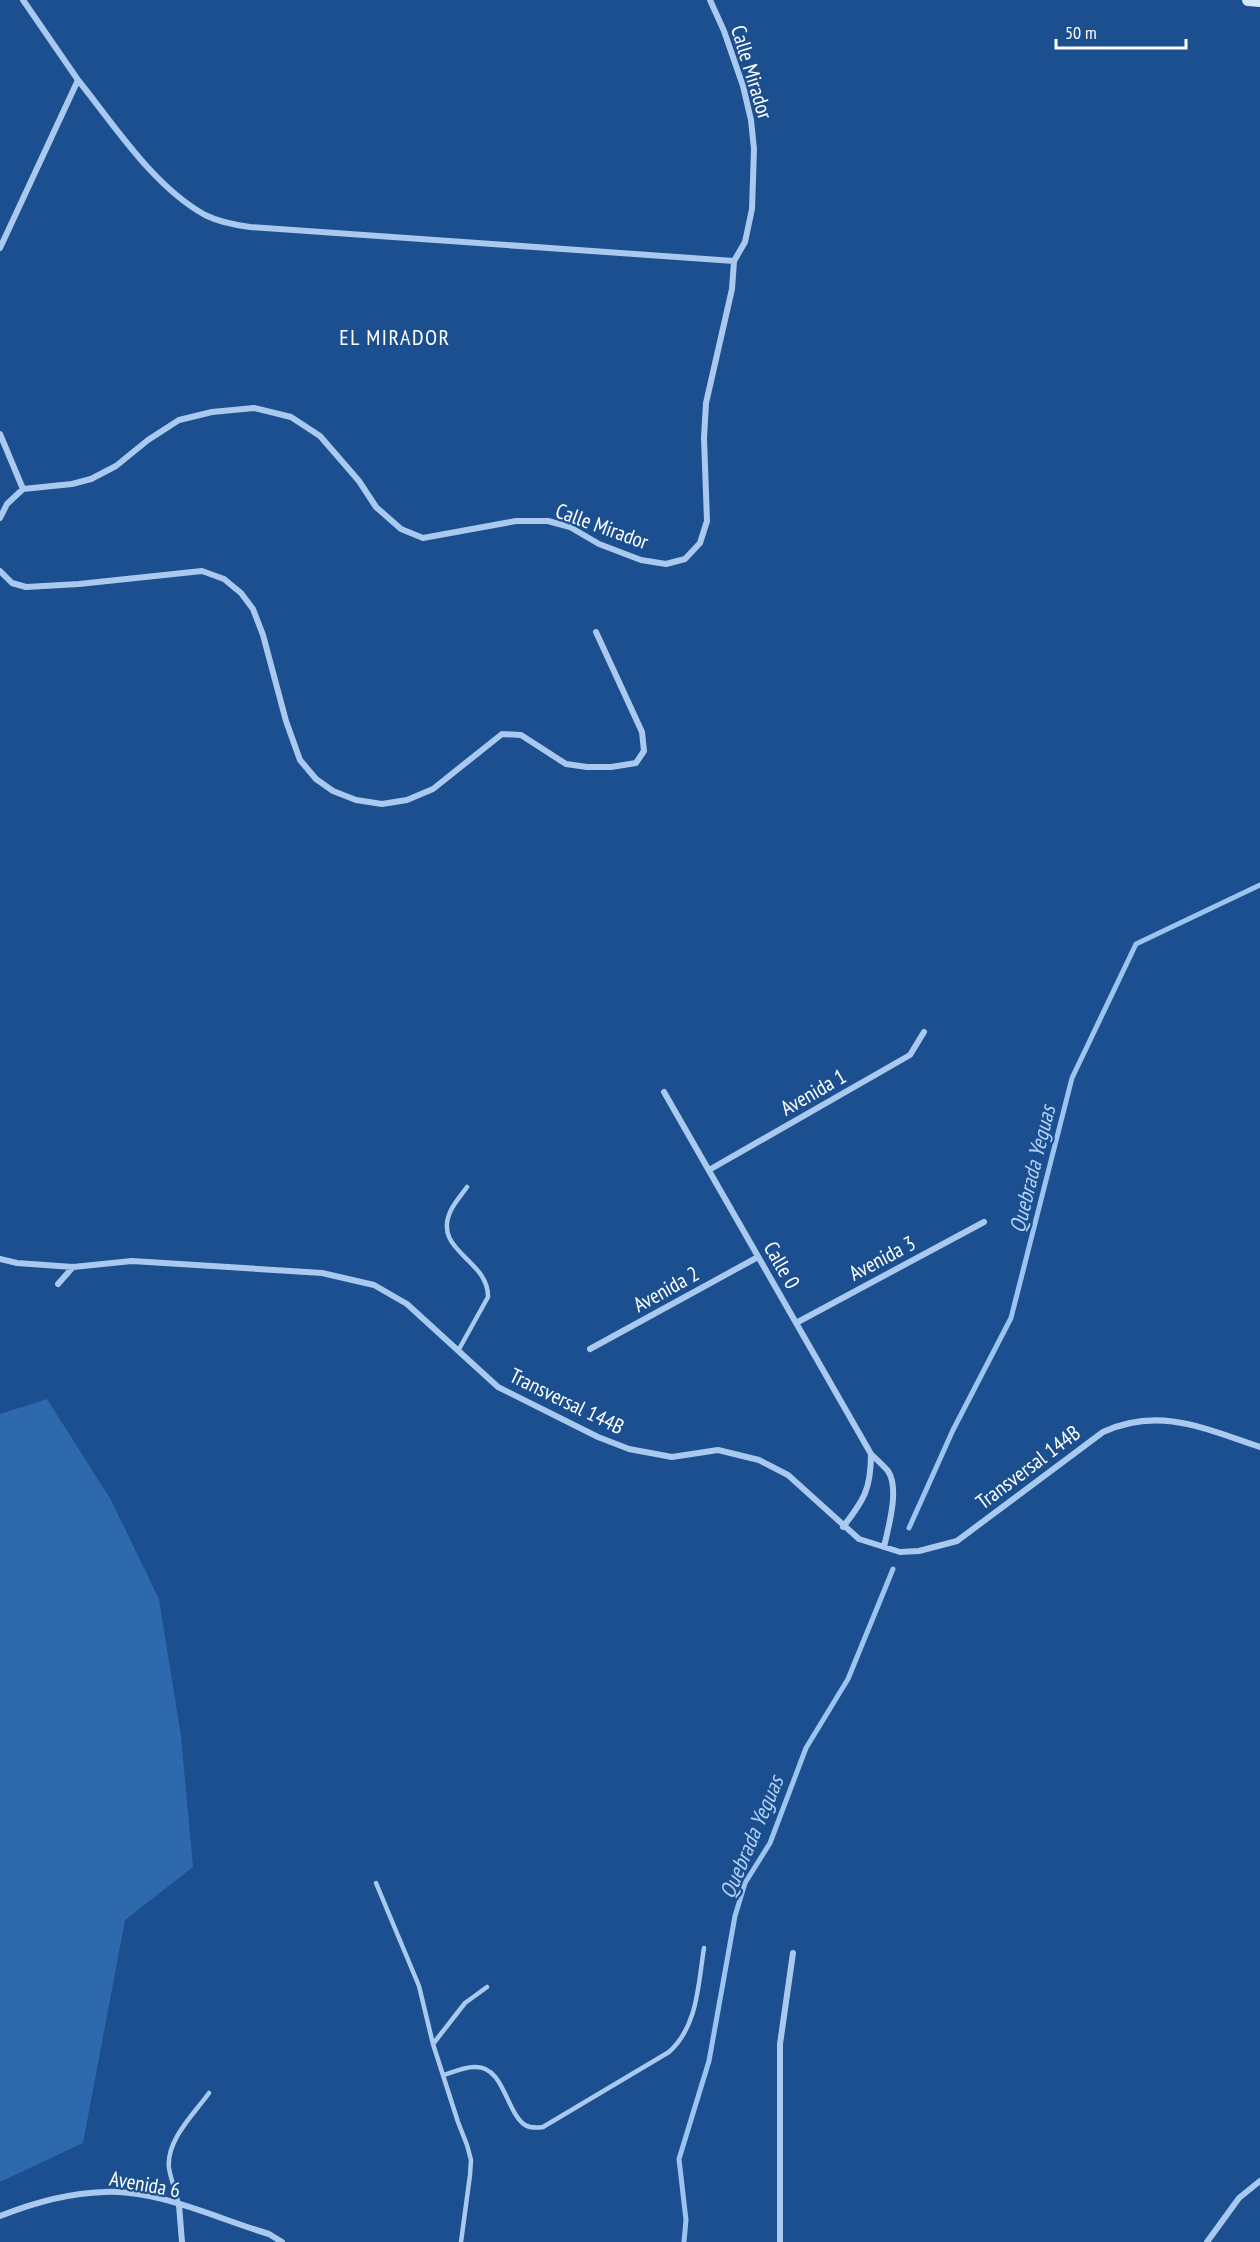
<svg xmlns="http://www.w3.org/2000/svg" width="1260" height="2242" viewBox="0 0 1260 2242" font-family="'PT Sans Narrow',sans-serif">
<rect width="100%" height="100%" fill="#1b4f8f"/>
<path fill="#2e69ad" d="M 47,1399 L 111,1500 L 159,1599 L 181,1736 L 193,1867 L 125,1920 L 83,2143 L 0,2182 L 0,1414 Z"/>
<g fill="none" stroke-linecap="round" stroke-linejoin="round">
<path stroke="#9cc4f0" stroke-width="5" d="M 909,1528 L 953,1430 L 1011,1318 L 1072,1078 L 1136,944 L 1260,885
M 684,2242 L 686,2220 L 679,2159 L 709,2061 L 735,1916 L 745,1883 L 770,1843 L 806,1748 L 848,1679 L 893,1569"/>
<path stroke="#a9c9ee" stroke-width="4.5" d="M 458,1351 L 488,1297 C 489,1259 431,1251 451,1210 C 455,1202 462,1194 467,1187
M 376,1883 L 419,1986 L 433,2044 L 458,2122 L 467,2145 L 471,2160 L 470,2175 L 461,2242
M 433,2044 L 465,2003 L 487,1987
M 444,2075 C 453,2072 466,2066 476,2067 C 504,2067 506,2112 525,2125 C 530,2128 536,2128 543,2127 L 669,2052 C 698,2026 698,1985 704,1948
M 179,2205 C 176,2193 171,2180 169,2168 C 166,2140 194,2114 209,2093"/>
<path stroke="#a9c9ee" stroke-width="6" d="M 78,80 C 115,126 153,186 205,215 C 219,222 235,225 250,227 L 734,261
M 0,248 L 78,80 L 23,0
M 0,434 L 23,489 L 72,484 L 91,479 L 116,466 L 148,440 L 179,420 L 212,412 L 254,408 L 291,417 L 320,436 L 359,481 L 376,507 L 401,529 L 423,538 L 516,521 L 548,521 L 570,527 L 599,544 L 641,560 L 666,564 L 685,559 L 700,543 L 707,521 L 704,438 L 706,403 L 732,289 L 734,261 L 745,242 L 752,209 L 754,149 L 751,120 L 743,86 L 724,31 L 710,0
M 0,518 L 7,504 L 23,489
M 0,571 L 12,583 L 26,587 L 79,584 L 202,571 L 224,579 L 241,593 L 253,609 L 263,635 L 286,721 L 300,760 L 316,779 L 333,791 L 356,800 L 382,804 L 407,800 L 433,789 L 502,734 L 521,735 L 566,764 L 587,767 L 611,767 L 636,763 L 644,751 L 642,732 L 596,632
M 664,1092 L 871,1454 C 876,1459 883,1465 888,1471 C 900,1489 888,1528 884,1547
M 709,1170 L 910,1055 L 924,1032
M 0,1259 L 17,1263 L 73,1267 L 132,1261 L 322,1273 L 374,1285 L 407,1304 L 498,1387 L 598,1437 L 629,1449 L 672,1457 L 718,1450 L 759,1460 L 788,1475 L 859,1539 L 900,1552 L 919,1551 L 957,1541 L 1103,1432 C 1159,1406 1206,1429 1260,1447
M 58,1284 L 73,1267
M 796,1323 L 984,1222
M 590,1349 L 758,1257
M 843,1527 C 864,1500 871,1489 871,1454
M 179,2205 L 182,2242
M 0,2216 C 33,2203 68,2193 104,2192 C 157,2189 218,2219 269,2234 L 282,2242
M 780,2242 L 780,2044 L 793,1953
M 1207,2242 L 1239,2198 L 1260,2181"/>
<path stroke="#d6e6fa" stroke-width="12" d="M 1248,0 L 1260,1"/>
</g>
<g text-anchor="middle" dominant-baseline="central" stroke-width="4.5" stroke-linejoin="round" paint-order="stroke">
<g font-size="21" fill="#fff" stroke="#1b4f8f">
<text transform="translate(752 72) rotate(73)">Calle Mirador</text>
<text transform="translate(602 526) rotate(20)">Calle Mirador</text>
<text transform="translate(813 1092) rotate(-30)">Avenida 1</text>
<text transform="translate(882 1258) rotate(-28)">Avenida 3</text>
<text transform="translate(782 1265) rotate(60)">Calle 0</text>
<text transform="translate(666 1289) rotate(-29)">Avenida 2</text>
<text transform="translate(567 1401) rotate(26)">Transversal 144B</text>
<text transform="translate(1028 1467) rotate(-37)">Transversal 144B</text>
<text transform="translate(145 2184) rotate(10)">Avenida 6</text>
</g>
<g font-size="22" letter-spacing="1.5" fill="#fff" stroke="#1b4f8f">
<text x="395" y="337">EL MIRADOR</text>
</g>
<g font-size="22" font-style="italic" fill="#b5d3f5" stroke="#1b4f8f">
<text transform="translate(1032 1169) rotate(-76)">Quebrada Yeguas</text>
<text transform="translate(751 1837) rotate(-67)">Quebrada Yeguas</text>
</g>
</g>
<path d="M1056 39v9h130v-9" fill="none" stroke="#ffffff" stroke-width="3"/>
<text x="1065" y="39" font-size="18" fill="#ffffff" stroke="#1b4f8f" stroke-width="4.5" paint-order="stroke">50 m</text>
</svg>
